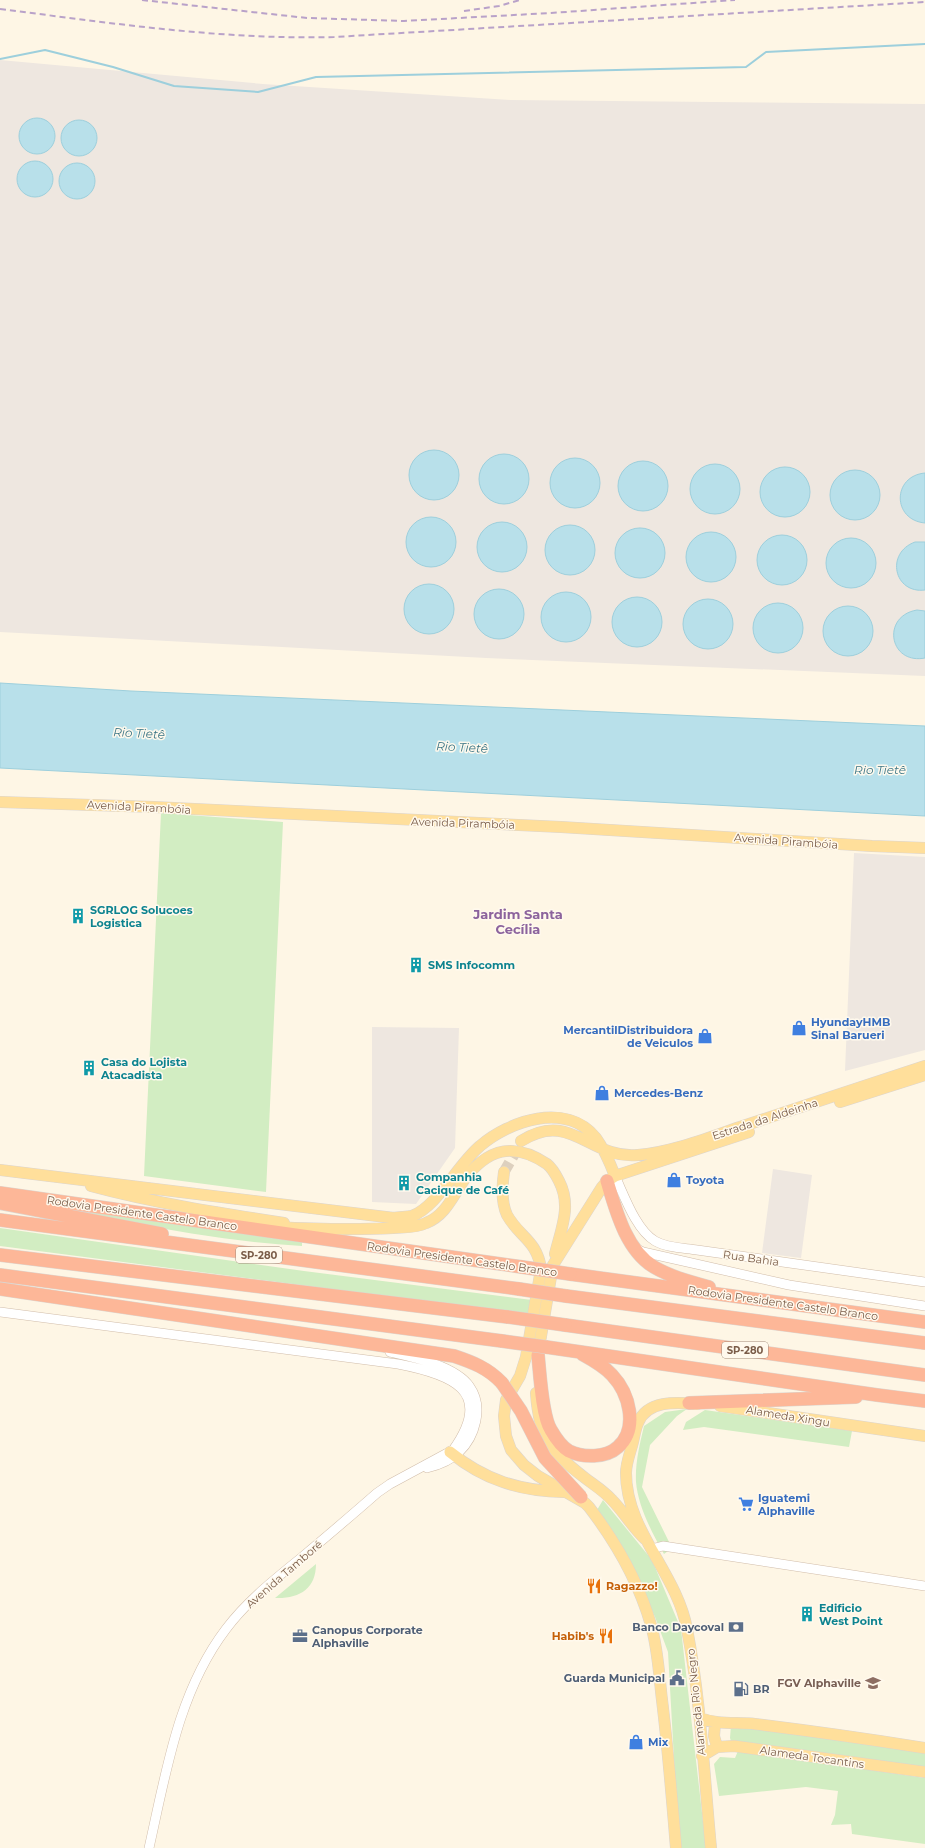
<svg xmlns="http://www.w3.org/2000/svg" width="925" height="1848" viewBox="0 0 925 1848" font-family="Montserrat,sans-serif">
<rect width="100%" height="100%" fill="#fef6e5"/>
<path fill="#eee7e0" d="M 0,60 L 263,84 L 510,100 L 925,104 L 925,676 L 486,658 L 0,632 Z
M 854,853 L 925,857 L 925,1050 L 845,1071 Z
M 372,1027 L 459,1028 L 455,1148 L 416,1204 L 372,1202 Z
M 773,1169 L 812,1175 L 801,1258 L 762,1253 Z"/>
<path fill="#d2edc2" d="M 161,813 L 283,822 L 266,1192 L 144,1176 Z
M 0,1197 L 302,1241 L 302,1246 C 200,1240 100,1216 0,1197 Z
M 0,1228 L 304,1271 L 532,1300 L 531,1315 L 0,1246 Z
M 687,1409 L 677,1416 L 650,1445 L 642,1487 L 672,1548 L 664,1554 C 652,1533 638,1506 636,1482 C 635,1463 640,1443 644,1426 L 665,1412 Z
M 705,1410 L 852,1431 L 849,1447 L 704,1427 L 683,1430 L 686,1422 Z
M 603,1500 L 652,1560 L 681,1629 L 706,1848 L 679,1848 L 668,1652 L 655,1617 L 628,1560 L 597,1510 Z
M 316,1564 C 316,1589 299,1599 275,1598 Z
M 731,1725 L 925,1753 L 925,1768 L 731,1741 L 730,1738 Z
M 738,1751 L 925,1778 L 925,1844 L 852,1834 L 851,1824 L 831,1825 L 835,1815 L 838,1791 L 806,1787 L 719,1796 L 714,1764 L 720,1757 L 735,1758 Z"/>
<path fill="#b8e0ea" stroke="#9dcfdc" d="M19 136a18 18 0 1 1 36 0a18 18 0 1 1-36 0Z
M61 138a18 18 0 1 1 36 0a18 18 0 1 1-36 0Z
M17 179a18 18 0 1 1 36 0a18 18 0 1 1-36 0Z
M59 181a18 18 0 1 1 36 0a18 18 0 1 1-36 0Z
M409 475a25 25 0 1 1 50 0a25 25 0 1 1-50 0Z
M479 479a25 25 0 1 1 50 0a25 25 0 1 1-50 0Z
M550 483a25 25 0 1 1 50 0a25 25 0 1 1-50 0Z
M618 486a25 25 0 1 1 50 0a25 25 0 1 1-50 0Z
M690 489a25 25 0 1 1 50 0a25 25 0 1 1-50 0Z
M760 492a25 25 0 1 1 50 0a25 25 0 1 1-50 0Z
M830 495a25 25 0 1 1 50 0a25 25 0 1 1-50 0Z
M 925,473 L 925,523 C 892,520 892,476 925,473 Z
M406 542a25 25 0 1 1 50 0a25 25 0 1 1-50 0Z
M477 547a25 25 0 1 1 50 0a25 25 0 1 1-50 0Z
M545 550a25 25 0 1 1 50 0a25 25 0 1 1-50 0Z
M615 553a25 25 0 1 1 50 0a25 25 0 1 1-50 0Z
M686 557a25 25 0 1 1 50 0a25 25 0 1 1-50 0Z
M757 560a25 25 0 1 1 50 0a25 25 0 1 1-50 0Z
M826 563a25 25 0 1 1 50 0a25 25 0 1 1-50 0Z
M 915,542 L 925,542 L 925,590 C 894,594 885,553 915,542 Z
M404 609a25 25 0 1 1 50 0a25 25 0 1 1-50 0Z
M474 614a25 25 0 1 1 50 0a25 25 0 1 1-50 0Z
M541 617a25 25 0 1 1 50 0a25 25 0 1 1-50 0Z
M612 622a25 25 0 1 1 50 0a25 25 0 1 1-50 0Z
M683 624a25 25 0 1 1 50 0a25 25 0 1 1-50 0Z
M753 628a25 25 0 1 1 50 0a25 25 0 1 1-50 0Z
M823 631a25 25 0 1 1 50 0a25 25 0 1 1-50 0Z
M 917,610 L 925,611 L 925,658 C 889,665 881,616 917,610 Z
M 0,683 L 131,691 L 925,726 L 925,816 L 0,768 Z"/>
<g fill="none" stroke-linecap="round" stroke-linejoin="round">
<path stroke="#9dcfdc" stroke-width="2" d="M 0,59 L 45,50 L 113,67 L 174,86 L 258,92 L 316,77 L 746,67 L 766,52 L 925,44"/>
<path stroke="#ddd0be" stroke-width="11" stroke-dasharray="11 5.5" stroke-linecap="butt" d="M 504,1172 L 520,1144"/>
<g stroke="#d1bdaa" stroke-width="10">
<path id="minor" d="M 615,1176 C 624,1195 636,1230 655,1241 C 667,1248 684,1248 697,1250 L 925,1282
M 637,1249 L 643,1252 L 789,1285 L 925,1306
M 0,1312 L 398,1364 C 450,1374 496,1390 453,1450 L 390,1484 L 377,1493 C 352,1515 326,1537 301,1558 C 274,1580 247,1601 226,1629 C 178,1692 166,1773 149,1848
M 390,1352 C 413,1357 456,1366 470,1387 C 484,1407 475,1437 459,1452 C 450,1461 439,1465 427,1468
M 651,1549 L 663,1546 L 925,1586"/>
</g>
<g stroke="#dcd5cf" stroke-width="12">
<path id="major" d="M 0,802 L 154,807 L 561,827 L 872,846 L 925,848
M 840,1102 L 925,1075
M 521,1141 C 571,1109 590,1160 638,1155 C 672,1152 707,1138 740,1127 C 802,1107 863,1086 925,1066
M 0,1170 L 394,1218 C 399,1217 406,1217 412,1216 C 437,1207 458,1164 480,1146 C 509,1121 566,1101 596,1138 C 604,1149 610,1163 615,1176 L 607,1181 L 602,1187 L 553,1265 L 538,1354
M 504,1172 C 502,1186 501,1202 507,1215 C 519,1237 537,1240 541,1269 L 526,1357 L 520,1376 L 506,1400 L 504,1416 L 506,1436 L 511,1450 L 524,1465 L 538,1476 L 585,1503 L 589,1507 C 615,1541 639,1583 651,1625 C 658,1649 659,1675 662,1700 C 668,1749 672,1799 676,1848
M 615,1176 L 749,1132
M 91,1186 C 154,1203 219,1213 284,1223
M 275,1227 C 314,1229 354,1230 393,1228 C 404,1227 416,1228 426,1223 C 445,1216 453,1196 464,1180 C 487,1149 513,1141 547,1164 C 552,1168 556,1175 559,1181 C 572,1206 561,1229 555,1254
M 536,1393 C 539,1438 550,1451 585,1478 C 594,1485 604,1491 612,1500 C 624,1512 632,1527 645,1539
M 697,1404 C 676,1402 647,1400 638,1423 C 636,1427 635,1433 634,1437 C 632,1449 626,1461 626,1473 C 626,1531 677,1573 687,1629 C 701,1701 704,1775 711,1848
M 720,1406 L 925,1436
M 450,1452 C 484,1480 520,1491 564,1492
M 700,1718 C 718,1725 736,1722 755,1724 C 812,1731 868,1739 925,1748
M 715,1723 L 714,1736 L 717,1747
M 702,1756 L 717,1747 L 734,1746 L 925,1772"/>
</g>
<g stroke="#dcd5cf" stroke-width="14">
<path id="highway" d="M 607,1181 C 616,1211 626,1250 654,1267 C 671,1277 691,1282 709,1287
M 0,1193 L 522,1267
M 0,1203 L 162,1234
M 0,1220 L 519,1289
M 0,1255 L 508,1317
M 570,1274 L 925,1322
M 0,1275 L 502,1341
M 0,1289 L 454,1356 C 472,1362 488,1368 502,1383
M 566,1296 L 925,1343
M 565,1325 L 925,1375
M 546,1347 L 877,1395 L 925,1401
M 538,1355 C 540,1374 542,1416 551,1430 C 555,1437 562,1447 569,1451 C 583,1458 606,1458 618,1447 C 639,1428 629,1393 612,1375 C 604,1366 593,1360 582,1354
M 689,1403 L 856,1397"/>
</g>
<use href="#minor" stroke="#fff" stroke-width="9"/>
<use href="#major" stroke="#ffdf9b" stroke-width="11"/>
<use href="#highway" stroke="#fdb798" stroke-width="13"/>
<path stroke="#b9a2c9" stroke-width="2" stroke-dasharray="6 4" stroke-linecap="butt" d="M 142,0 L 307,18 L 404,21 L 551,13 L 735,0
M 0,9 C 111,23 222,40 334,37 L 925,2
M 464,11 L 499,6 L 520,0"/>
<g stroke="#dcd5cf" stroke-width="14" stroke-linecap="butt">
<path id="highway-bridge" d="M 522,1267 L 570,1274
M 519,1289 L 566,1296
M 508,1317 L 565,1325
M 502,1341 L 546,1347
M 502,1383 L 521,1411 L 545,1458 L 581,1497"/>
</g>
<use href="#highway-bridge" stroke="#fdb798" stroke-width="13"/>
</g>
<defs>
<g id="building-bare" transform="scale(1.2)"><path d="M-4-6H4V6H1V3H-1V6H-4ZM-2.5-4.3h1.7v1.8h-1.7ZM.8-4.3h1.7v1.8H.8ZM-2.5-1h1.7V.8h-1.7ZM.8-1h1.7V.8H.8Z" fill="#0f9aa8" stroke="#fff9ed" stroke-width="2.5" paint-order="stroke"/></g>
<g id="shop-bare" transform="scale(1.2)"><path d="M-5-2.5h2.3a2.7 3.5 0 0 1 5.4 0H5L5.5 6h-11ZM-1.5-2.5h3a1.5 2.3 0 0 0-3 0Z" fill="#3f7fe0" stroke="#fff9ed" stroke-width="2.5" paint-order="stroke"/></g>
<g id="supermarket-bare" transform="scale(1.2)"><path d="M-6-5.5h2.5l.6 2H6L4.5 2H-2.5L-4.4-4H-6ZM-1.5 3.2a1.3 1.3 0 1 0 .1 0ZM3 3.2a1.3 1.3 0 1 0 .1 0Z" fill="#3f7fe0" stroke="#fff9ed" stroke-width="2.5" paint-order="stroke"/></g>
<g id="restaurant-bare" transform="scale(1.2)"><path d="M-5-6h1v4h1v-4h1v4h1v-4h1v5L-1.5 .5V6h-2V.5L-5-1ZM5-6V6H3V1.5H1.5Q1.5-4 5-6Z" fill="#e8710a" stroke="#fff9ed" stroke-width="2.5" paint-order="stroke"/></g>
<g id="bank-bare" transform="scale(1.2)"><path d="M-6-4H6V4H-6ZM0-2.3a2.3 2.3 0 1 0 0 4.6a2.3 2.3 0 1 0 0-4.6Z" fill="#5c6f8a" stroke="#fff9ed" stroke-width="2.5" paint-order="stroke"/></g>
<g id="office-bare" transform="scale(1.2)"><path d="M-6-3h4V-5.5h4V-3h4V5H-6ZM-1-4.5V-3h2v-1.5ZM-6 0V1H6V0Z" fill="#5c6f8a" stroke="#fff9ed" stroke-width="2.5" paint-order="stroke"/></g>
<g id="civic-bare" transform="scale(1.2)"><path d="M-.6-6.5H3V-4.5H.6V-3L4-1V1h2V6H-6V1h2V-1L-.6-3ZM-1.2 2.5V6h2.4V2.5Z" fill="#5c6f8a" stroke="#fff9ed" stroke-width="2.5" paint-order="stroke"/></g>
<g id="university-bare" transform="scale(1.2)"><path d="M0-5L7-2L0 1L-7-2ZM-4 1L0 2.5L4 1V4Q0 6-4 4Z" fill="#8d6e63" stroke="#fff9ed" stroke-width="2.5" paint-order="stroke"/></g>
<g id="fuel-bare" transform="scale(1.2)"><path d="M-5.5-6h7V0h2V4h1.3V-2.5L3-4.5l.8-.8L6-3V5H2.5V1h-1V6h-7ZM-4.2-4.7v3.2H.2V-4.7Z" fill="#5c6f8a" stroke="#fff9ed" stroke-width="2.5" paint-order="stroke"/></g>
</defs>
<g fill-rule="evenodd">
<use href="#building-bare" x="78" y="916"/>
<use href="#building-bare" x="416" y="965"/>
<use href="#shop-bare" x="799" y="1028"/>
<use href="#shop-bare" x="705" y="1036"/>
<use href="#building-bare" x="89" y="1068"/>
<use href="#shop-bare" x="602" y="1093"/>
<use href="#shop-bare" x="674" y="1180"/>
<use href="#building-bare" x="404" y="1183"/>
<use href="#supermarket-bare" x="746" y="1504"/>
<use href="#restaurant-bare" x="594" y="1586"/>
<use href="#building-bare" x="807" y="1614"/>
<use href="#bank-bare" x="736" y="1627"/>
<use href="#office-bare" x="300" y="1636"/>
<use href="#restaurant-bare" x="606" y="1636"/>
<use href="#civic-bare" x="677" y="1678"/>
<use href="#university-bare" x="873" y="1683"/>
<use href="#fuel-bare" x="741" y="1689"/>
<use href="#shop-bare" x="636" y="1742"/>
</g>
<g text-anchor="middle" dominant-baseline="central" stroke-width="3" stroke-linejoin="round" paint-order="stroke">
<g fill="#fff9ed" stroke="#a28b7a" stroke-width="1">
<rect x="236" y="1247" width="46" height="16" rx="3"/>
<rect x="722" y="1342" width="46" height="16" rx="3"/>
</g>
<g font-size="10" font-weight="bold" fill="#7a5c48">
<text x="259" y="1255">SP-280</text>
<text x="745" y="1350">SP-280</text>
</g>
<g font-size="11" fill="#7a5c48" stroke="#fff9ed">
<text transform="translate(139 807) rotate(3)">Avenida Pirambóia</text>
<text transform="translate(463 823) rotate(2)">Avenida Pirambóia</text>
<text transform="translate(786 841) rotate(4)">Avenida Pirambóia</text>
<text transform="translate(765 1119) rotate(-18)">Estrada da Aldeinha</text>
<text transform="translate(142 1213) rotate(8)">Rodovia Presidente Castelo Branco</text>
<text transform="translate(751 1258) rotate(8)">Rua Bahia</text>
<text transform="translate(462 1259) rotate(8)">Rodovia Presidente Castelo Branco</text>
<text transform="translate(783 1303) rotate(8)">Rodovia Presidente Castelo Branco</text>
<text transform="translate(788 1416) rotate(9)">Alameda Xingu</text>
<text transform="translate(284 1574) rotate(-41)">Avenida Tamboré</text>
<text transform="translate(696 1702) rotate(-96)">Alameda Rio Negro</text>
<text transform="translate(812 1757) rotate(8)">Alameda Tocantins</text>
</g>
<g font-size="11" font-weight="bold" fill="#0d838f" stroke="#fff9ed" text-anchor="start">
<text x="90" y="910">SGRLOG Solucoes<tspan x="90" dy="13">Logistica</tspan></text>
<text x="428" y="965">SMS Infocomm</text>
<text x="101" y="1062">Casa do Lojista<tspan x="101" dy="13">Atacadista</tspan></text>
<text x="416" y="1177">Companhia<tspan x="416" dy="13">Cacique de Café</tspan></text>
<text x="819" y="1608">Edificio<tspan x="819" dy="13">West Point</tspan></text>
</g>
<g font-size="11" font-weight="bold" fill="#366cbe" stroke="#fff9ed" text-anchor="start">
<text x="811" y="1022">HyundayHMB<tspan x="811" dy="13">Sinal Barueri</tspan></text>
<text x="693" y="1030" text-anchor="end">MercantilDistribuidora<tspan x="693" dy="13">de Veiculos</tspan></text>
<text x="614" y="1093">Mercedes-Benz</text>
<text x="686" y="1180">Toyota</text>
<text x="758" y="1498">Iguatemi<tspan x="758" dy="13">Alphaville</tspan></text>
<text x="648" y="1742">Mix</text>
</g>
<g font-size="11" font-weight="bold" fill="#c56008" stroke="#fff9ed" text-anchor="start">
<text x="606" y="1586">Ragazzo!</text>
<text x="594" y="1636" text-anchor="end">Habib's</text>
</g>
<g font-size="11" font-weight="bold" fill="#4e5e75" stroke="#fff9ed" text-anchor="end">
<text x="724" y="1627">Banco Daycoval</text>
<text x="312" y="1630" text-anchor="start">Canopus Corporate<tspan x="312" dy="13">Alphaville</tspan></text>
<text x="665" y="1678">Guarda Municipal</text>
<text x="753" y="1689" text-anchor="start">BR</text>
</g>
<g font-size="11" font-weight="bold" fill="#785e54" stroke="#fff9ed" text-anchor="end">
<text x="861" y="1683">FGV Alphaville</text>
</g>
<g font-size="12" font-style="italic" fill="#3d7787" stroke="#fff9ed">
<text transform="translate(139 733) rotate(3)">Rio Tietê</text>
<text transform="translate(462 747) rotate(3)">Rio Tietê</text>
<text x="880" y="769">Rio Tietê</text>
</g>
<g font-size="13" font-weight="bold" fill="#8c639d" stroke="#fff9ed">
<text x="518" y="914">Jardim Santa<tspan x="518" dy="15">Cecília</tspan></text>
</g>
</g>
</svg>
